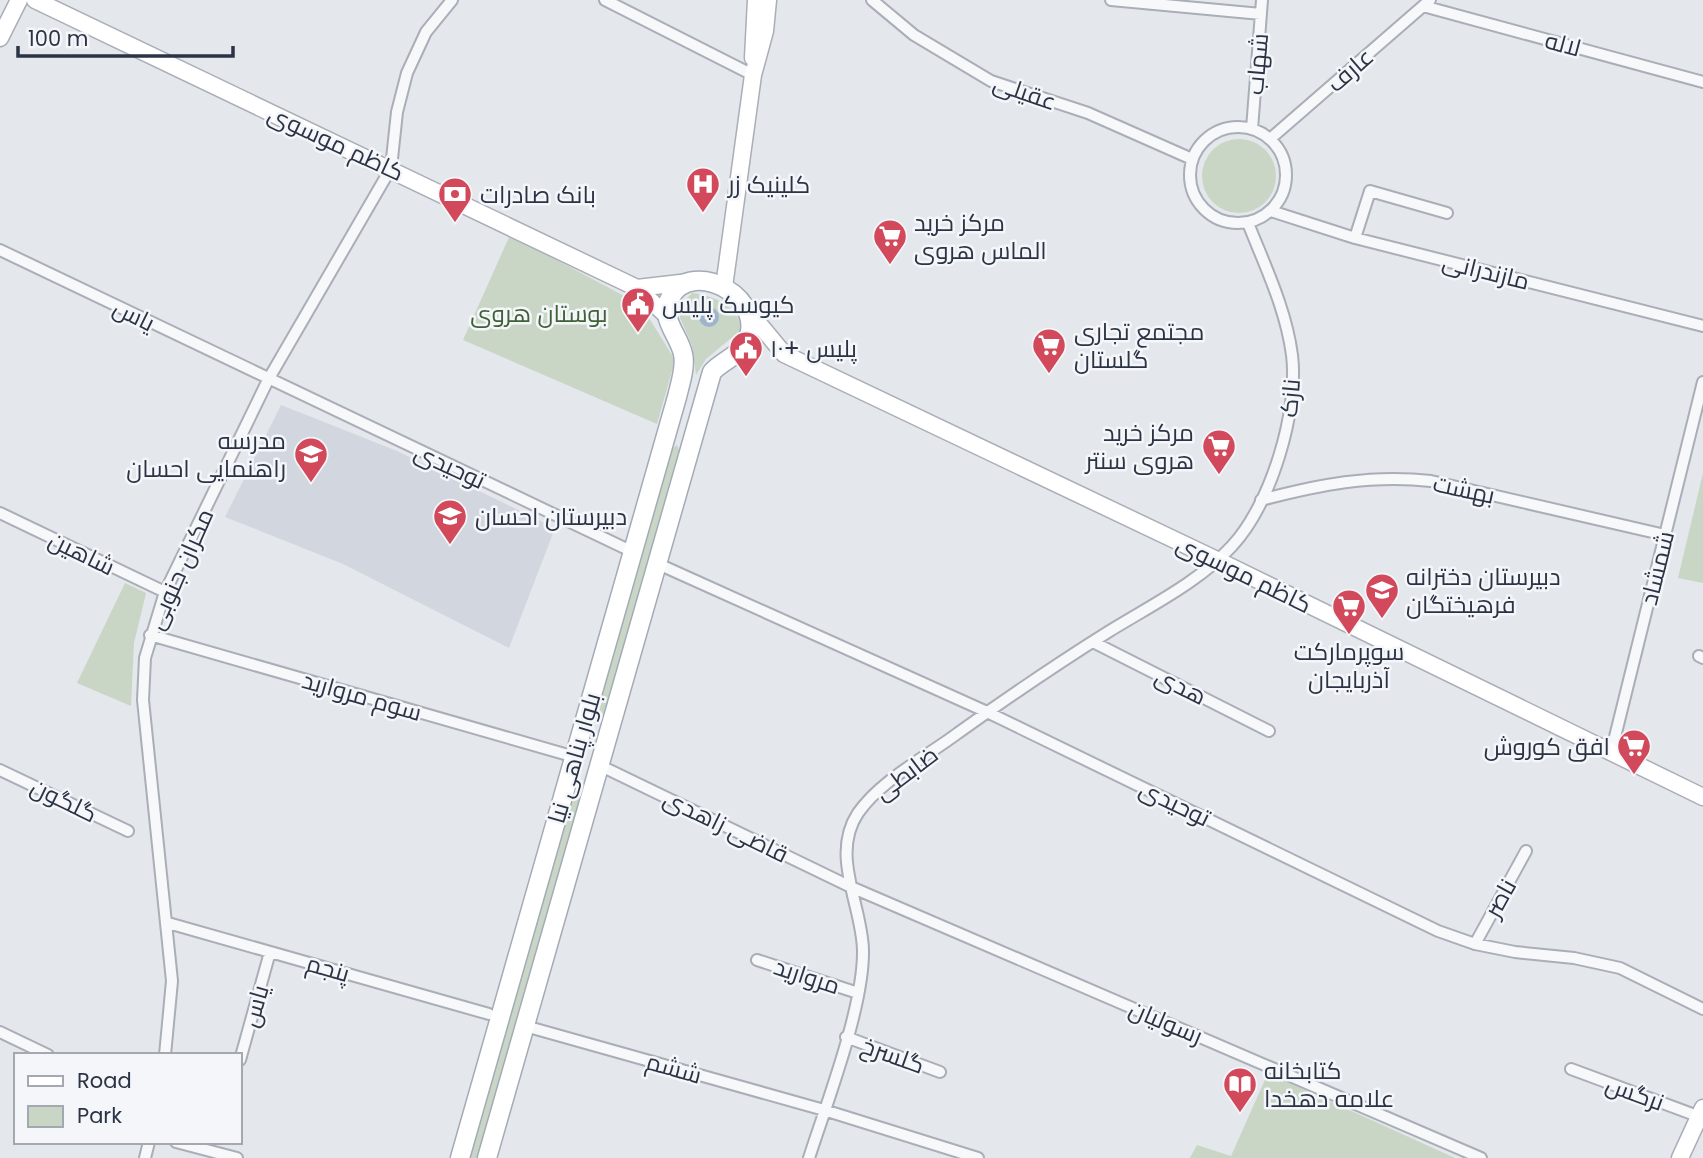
<svg xmlns="http://www.w3.org/2000/svg" width="1703" height="1158" viewBox="0 0 1703 1158" font-family="Poppins,Cairo,sans-serif">
<rect width="100%" height="100%" fill="#e4e7ec"/>
<path fill="#d2d6de" d="M 281,405 L 397,451 L 555,528 L 509,648 L 343,564 L 225,517 Z"/>
<path fill="#c9d6c5" d="M1202 176a37 37 0 1 1 74 0a37 37 0 1 1-74 0Z
M 510,235 L 641,305 L 675,360 L 657,424 L 463,340 Z
M 692,293 C 713,295 740,307 741,330 L 706,359 L 696,375 L 692,345 L 680,318 L 679,307 Z
M 677,445 L 680,451 L 605,712 L 599,715 L 596,712 L 670,450 Z
M 1703,473 L 1703,583 L 1678,578 Z
M 125,583 L 146,593 L 134,643 L 131,706 L 77,683 Z
M 582,782 L 585,786 L 478,1158 L 469,1158 L 576,786 Z
M 1268,1073 L 1455,1158 L 1190,1158 L 1197,1145 L 1231,1156 Z"/>
<path fill="#9fb4cc" d="M699 317a10 10 0 1 1 20 0a10 10 0 1 1-20 0Z"/>
<g fill="none" stroke-linecap="round" stroke-linejoin="round">
<g stroke="#a9aeb7" stroke-width="14">
<path id="street" d="M 605,0 L 753,75
M 872,0 L 914,35 L 991,81 L 1088,113 L 1192,159
M 1111,0 L 1261,14
M 1423,6 L 1703,82
M1190 175a48 48 0 1 1 96 0a48 48 0 1 1-96 0Z
M 1252,129 L 1262,0
M 1270,139 L 1430,0
M 1271,211 L 1355,238 L 1703,326
M 1355,238 L 1370,191 L 1447,213
M 0,250 L 633,552
M 1261,500 C 1318,485 1371,474 1431,481 L 1665,535
M 0,513 L 165,592
M 656,563 L 987,712 L 1438,931 L 1475,944 L 1515,952 L 1574,958 L 1620,968 L 1703,1009
M 150,635 L 575,757
M 1093,642 L 1269,731
M 1699,656 L 1703,658
M 1611,753 L 1703,382
M 601,766 L 851,887 L 1481,1158
M 0,770 L 128,831
M 168,923 L 489,1014
M 1475,944 L 1526,851
M 757,960 L 858,993
M 525,1026 L 824,1110 L 978,1158
M 0,1032 L 48,1055
M 846,1037 L 940,1072
M 165,1055 L 172,981 L 143,700 L 145,658 L 165,592 L 268,380 L 391,168 L 397,112 L 407,73 L 426,32 L 452,0
M 240,1060 L 270,952
M 1571,1069 L 1703,1118
M 176,1142 L 237,1158
M 145,1158 L 149,1142
M 809,1158 C 827,1102 864,1006 863,950 C 862,905 830,855 858,813 C 881,780 926,757 958,733 C 1007,698 1057,664 1108,632 C 1150,606 1199,582 1232,546 C 1271,504 1299,411 1292,355 C 1286,309 1265,266 1248,223"/>
</g>
<g stroke="#a9aeb7" stroke-width="19">
<path id="secondary" d="M 35,0 L 637,288 L 666,315
M 0,38 L 19,0
M 753,58 L 756,0
M 724,287 L 753,75 L 765,31 L 768,0
M 637,288 L 689,282
M 750,313 L 784,354 L 1217,560 L 1703,797
M 1680,1158 L 1703,1108"/>
</g>
<g stroke="#a3abb8" stroke-width="21">
<path id="primary" d="M 460,1158 L 677,397 C 680,384 686,367 683,354 C 679,335 659,318 670,298 C 692,255 772,301 745,344 C 738,356 722,361 712,372 L 487,1158"/>
</g>
<use href="#street" stroke="#f7f8fa" stroke-width="10"/>
<use href="#secondary" stroke="#fff" stroke-width="16"/>
<use href="#primary" stroke="#fff" stroke-width="18"/>
</g>
<defs>
<g id="hospital-pin" transform="scale(1.75)"><path d="M0 17L-7.5 6A9.5 9.5 0 1 1 7.5 6Z" fill="#d1495b" stroke="#f4f6f9"/><path d="M-5-5h3v3.5h4V-5h3V5h-3V1.5h-4V5h-3Z" fill="#fff"/></g>
<g id="bank-pin" transform="scale(1.75)"><path d="M0 17L-7.5 6A9.5 9.5 0 1 1 7.5 6Z" fill="#d1495b" stroke="#f4f6f9"/><path d="M-6-4H6V4H-6ZM0-2.3a2.3 2.3 0 1 0 0 4.6a2.3 2.3 0 1 0 0-4.6Z" fill="#fff"/></g>
<g id="supermarket-pin" transform="scale(1.75)"><path d="M0 17L-7.5 6A9.5 9.5 0 1 1 7.5 6Z" fill="#d1495b" stroke="#f4f6f9"/><path d="M-6-5.5h2.5l.6 2H6L4.5 2H-2.5L-4.4-4H-6ZM-1.5 3.2a1.3 1.3 0 1 0 .1 0ZM3 3.2a1.3 1.3 0 1 0 .1 0Z" fill="#fff"/></g>
<g id="civic-pin" transform="scale(1.75)"><path d="M0 17L-7.5 6A9.5 9.5 0 1 1 7.5 6Z" fill="#d1495b" stroke="#f4f6f9"/><path d="M-.6-6.5H3V-4.5H.6V-3L4-1V1h2V6H-6V1h2V-1L-.6-3ZM-1.2 2.5V6h2.4V2.5Z" fill="#fff"/></g>
<g id="school-pin" transform="scale(1.75)"><path d="M0 17L-7.5 6A9.5 9.5 0 1 1 7.5 6Z" fill="#d1495b" stroke="#f4f6f9"/><path d="M0-5L7-2L0 1L-7-2ZM-4 1L0 2.5L4 1V4Q0 6-4 4Z" fill="#fff"/></g>
<g id="library-pin" transform="scale(1.75)"><path d="M0 17L-7.5 6A9.5 9.5 0 1 1 7.5 6Z" fill="#d1495b" stroke="#f4f6f9"/><path d="M-6-4Q-3-5.5-.7-3.5V5Q-3 3-6 4ZM6-4Q3-5.5 .7-3.5V5Q3 3 6 4Z" fill="#fff"/></g>
</defs>
<g fill-rule="evenodd">
<use href="#hospital-pin" x="703" y="184"/>
<use href="#bank-pin" x="455" y="194"/>
<use href="#supermarket-pin" x="890" y="236"/>
<use href="#civic-pin" x="638" y="304"/>
<use href="#supermarket-pin" x="1049" y="345"/>
<use href="#civic-pin" x="746" y="348"/>
<use href="#supermarket-pin" x="1219" y="446"/>
<use href="#school-pin" x="311" y="454"/>
<use href="#school-pin" x="450" y="516"/>
<use href="#school-pin" x="1382" y="590"/>
<use href="#supermarket-pin" x="1349" y="606"/>
<use href="#supermarket-pin" x="1634" y="746"/>
<use href="#library-pin" x="1240" y="1084"/>
</g>
<g text-anchor="middle" dominant-baseline="central" stroke-width="5" stroke-linejoin="round" paint-order="stroke">
<g font-size="24" fill="#2b3445" stroke="#f4f6f9">
<text transform="translate(1563 44) rotate(15)">لاله</text>
<text transform="translate(1257 64) rotate(-85)">شهاب</text>
<text transform="translate(1350 70) rotate(-41)">عارف</text>
<text transform="translate(1025 92) rotate(19)">عقیلی</text>
<text transform="translate(336 143) rotate(25)">کاظم موسوی</text>
<text transform="translate(1486 271) rotate(14)">مازندرانی</text>
<text transform="translate(134 315) rotate(26)">یاس</text>
<text transform="translate(1290 398) rotate(-85)">نازک</text>
<text transform="translate(450 466) rotate(25)">توحیدی</text>
<text transform="translate(1464 489) rotate(12)">بهشت</text>
<text transform="translate(82 553) rotate(26)">شاهین</text>
<text transform="translate(1657 568) rotate(-76)">شمشاد</text>
<text transform="translate(180 569) rotate(-66)">مکران جنوبی</text>
<text transform="translate(1244 574) rotate(26)">کاظم موسوی</text>
<text transform="translate(1181 686) rotate(27)">هدی</text>
<text transform="translate(362 696) rotate(16)">سوم مروارید</text>
<text transform="translate(574 758) rotate(-74)">بلوار پناهی نیا</text>
<text transform="translate(906 773) rotate(-37)">ضابطی</text>
<text transform="translate(64 800) rotate(26)">گلگون</text>
<text transform="translate(1175 803) rotate(26)">توحیدی</text>
<text transform="translate(726 826) rotate(26)">قاضی زاهدی</text>
<text transform="translate(1500 898) rotate(-61)">ناصر</text>
<text transform="translate(328 968) rotate(16)">پنجم</text>
<text transform="translate(807 976) rotate(18)">مروارید</text>
<text transform="translate(255 1006) rotate(-74)">یاس</text>
<text transform="translate(1166 1022) rotate(23)">رسولیان</text>
<text transform="translate(893 1055) rotate(20)">گلسرخ</text>
<text transform="translate(674 1068) rotate(16)">ششم</text>
<text transform="translate(1635 1093) rotate(20)">نرگس</text>
</g>
<g font-size="24" fill="#2b3445" stroke="#f4f6f9" text-anchor="start">
<text x="728" y="184">کلینیک زر</text>
<text x="480" y="194">بانک صادرات</text>
<text x="914" y="222">مرکز خرید<tspan x="914" dy="28">الماس هروی</tspan></text>
<text x="662" y="304">کیوسک پلیس</text>
<text x="1074" y="331">مجتمع تجاری<tspan x="1074" dy="28">گلستان</tspan></text>
<text x="770" y="348">پلیس +۱۰</text>
<text x="1194" y="432" text-anchor="end">مرکز خرید<tspan x="1194" dy="28">هروی سنتر</tspan></text>
<text x="286" y="440" text-anchor="end">مدرسه<tspan x="286" dy="28">راهنمایی احسان</tspan></text>
<text x="475" y="516">دبیرستان احسان</text>
<text x="1406" y="576">دبیرستان دخترانه<tspan x="1406" dy="28">فرهیختگان</tspan></text>
<text x="1349" y="651" text-anchor="middle">سوپرمارکت<tspan x="1349" dy="28">آذربایجان</tspan></text>
<text x="1610" y="746" text-anchor="end">افق کوروش</text>
<text x="1264" y="1070">کتابخانه<tspan x="1264" dy="28">علامه دهخدا</tspan></text>
</g>
<g font-size="24" fill="#3f6138" stroke="#f4f6f9">
<text x="539" y="313">بوستان هروی</text>
</g>
</g>
<rect x="14" y="1053" width="228" height="91" fill="#f4f6f9" stroke="#a4a8b1" stroke-width="2"/>
<rect x="28" y="1076" width="35" height="10" fill="#ffffff" stroke="#a4a8b1" stroke-width="2"/>
<text x="77" y="1088" font-size="21" fill="#2b3445">Road</text>
<rect x="28" y="1106" width="35" height="21" fill="#c9d6c5" stroke="#a4a8b1" stroke-width="2"/>
<text x="77" y="1123" font-size="21" fill="#2b3445">Park</text>
<path d="M18 46v10h215v-10" fill="none" stroke="#2b3445" stroke-width="3.5"/>
<text x="28" y="46" font-size="21" fill="#2b3445" stroke="#f4f6f9" stroke-width="5" paint-order="stroke">100 m</text>
</svg>
